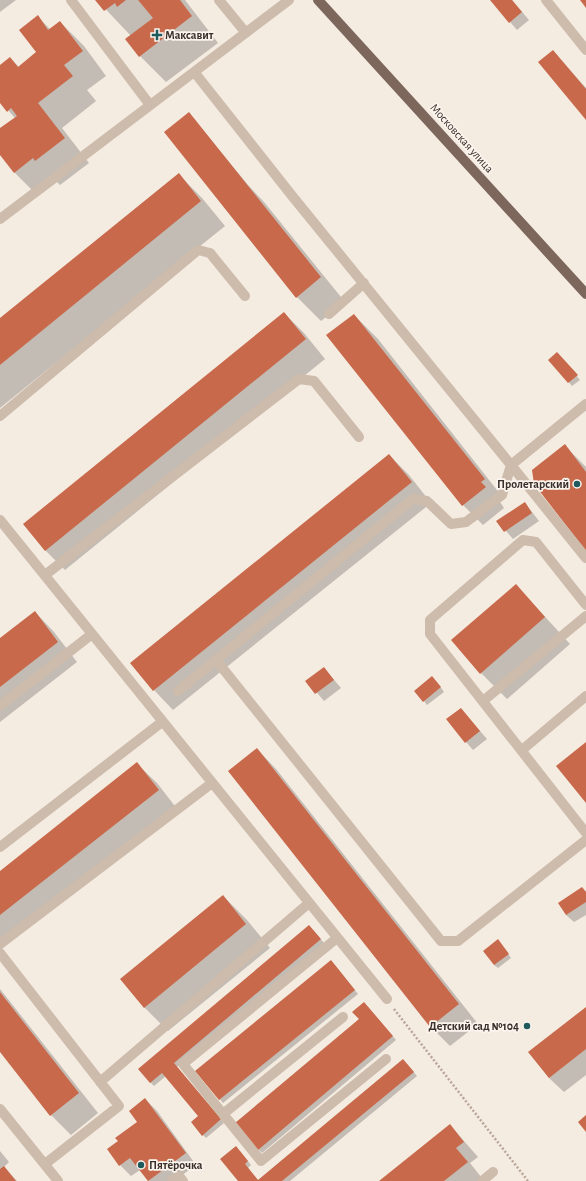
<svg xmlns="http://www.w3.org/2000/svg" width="586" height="1181" viewBox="0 0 586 1181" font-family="'Alegreya Sans',sans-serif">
<rect width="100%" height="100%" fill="#f4ebe1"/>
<path fill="#0003" d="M 0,0 L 16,0 L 0,12 Z
M 97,0 L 185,0 L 218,43 L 166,82 L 140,56 L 131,36 Z
M 491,0 L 512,0 L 529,20 L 517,30 Z
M 38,17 L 50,29 L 60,22 L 84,46 L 106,76 L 87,90 L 96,101 L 62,128 L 89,163 L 60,185 L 57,182 L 38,196 L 14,172 L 0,153 L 0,130 L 15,118 L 0,101 L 0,66 L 10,58 L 19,67 L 38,52 Z
M 553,51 L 586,88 L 586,118 Z
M 189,113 L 248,185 L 264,202 L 345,302 L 321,321 L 297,297 Z
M 178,174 L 202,198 L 225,226 L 0,408 L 0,320 Z
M 284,313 L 304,333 L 325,359 L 65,570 L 45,550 Z
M 354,315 L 378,339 L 504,499 L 500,502 L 504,508 L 483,525 L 463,505 L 328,335 Z
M 561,357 L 580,380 L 572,386 L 550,360 Z
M 565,446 L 586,467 L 586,549 Z
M 389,455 L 409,475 L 431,503 L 173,710 L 154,690 Z
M 525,503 L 539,521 L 513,539 L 498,522 Z
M 516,585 L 570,644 L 507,699 L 481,673 Z
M 35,612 L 54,632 L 77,662 L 0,722 L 0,639 Z
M 324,668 L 341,688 L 324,701 L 307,681 Z
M 436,681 L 444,692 L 427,705 L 424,701 Z
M 461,709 L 487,739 L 473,750 L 466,742 Z
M 257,749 L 276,769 L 478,1024 L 450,1046 L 430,1026 Z
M 137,764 L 157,783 L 178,810 L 0,950 L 0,872 Z
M 582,888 L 586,892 L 586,915 L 574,922 L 566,915 Z
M 223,896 L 247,920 L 270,948 L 168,1031 L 144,1007 Z
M 313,930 L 324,943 L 177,1067 L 224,1123 L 206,1138 L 203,1135 L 199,1117 L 166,1076 L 154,1086 L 150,1082 Z
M 501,944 L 511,958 L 498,968 L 494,965 Z
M 335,965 L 358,994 L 223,1103 L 197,1071 Z
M 0,989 L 98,1113 L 71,1135 L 51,1115 L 0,1050 Z
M 368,1007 L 396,1040 L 262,1153 L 258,1149 Z
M 586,1008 L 586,1075 L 564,1092 L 549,1078 L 529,1052 Z
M 407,1064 L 417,1076 L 290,1181 L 259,1181 Z
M 145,1099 L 157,1111 L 196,1165 L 174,1181 L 148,1181 L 140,1170 L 131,1176 L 120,1165 L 119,1141 L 138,1122 Z
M 450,1125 L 478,1157 L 470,1163 L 481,1177 L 477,1181 L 381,1181 Z
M 0,1151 L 9,1162 L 4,1167 L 17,1181 L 0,1181 Z
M 240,1151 L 251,1165 L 248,1168 L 258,1181 L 239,1181 Z"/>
<path fill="#c8694b" d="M 95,0 L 126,0 L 117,7 L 115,3 L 104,11 Z
M 138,0 L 180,0 L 192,16 L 139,57 L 125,39 L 153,18 Z
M 490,0 L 512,0 L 522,12 L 509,23 Z
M 580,0 L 586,0 L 586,8 Z
M 38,15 L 48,30 L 60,21 L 83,51 L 64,65 L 73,76 L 38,103 L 65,138 L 35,161 L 33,158 L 14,173 L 0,155 L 0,128 L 17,116 L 11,108 L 7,112 L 0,103 L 0,65 L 10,57 L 18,67 L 36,52 L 19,30 Z
M 553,50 L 586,89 L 586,120 L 538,62 Z
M 189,112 L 321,277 L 296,298 L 164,132 Z
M 179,173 L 201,201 L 0,365 L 0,318 Z
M 284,312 L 306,339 L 45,551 L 23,524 Z
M 354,314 L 485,479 L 481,482 L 486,487 L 462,506 L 326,335 Z
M 557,352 L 578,375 L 568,383 L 548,360 Z
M 565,444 L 586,472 L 586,551 L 534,484 L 532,470 Z
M 389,454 L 412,482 L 153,691 L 130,663 Z
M 525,502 L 532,513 L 504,532 L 496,521 Z
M 516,584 L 545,617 L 480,674 L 451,640 Z
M 35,611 L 58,642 L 0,687 L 0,638 Z
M 324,667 L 334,680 L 315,694 L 305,681 Z
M 432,676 L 441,687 L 423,702 L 414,691 Z
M 461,708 L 480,731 L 465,743 L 446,719 Z
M 586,742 L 586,803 L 556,766 Z
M 257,748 L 459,1004 L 430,1027 L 228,771 Z
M 137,762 L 159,790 L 0,915 L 0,871 Z
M 582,887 L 586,892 L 586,902 L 566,915 L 558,903 Z
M 223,895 L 246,924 L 144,1008 L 120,979 Z
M 309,925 L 321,939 L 174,1063 L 221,1119 L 202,1136 L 191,1122 L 198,1116 L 162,1073 L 150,1083 L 138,1069 Z
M 498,939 L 509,954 L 494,965 L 483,951 Z
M 331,960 L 355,990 L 219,1100 L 195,1071 Z
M 0,992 L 79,1093 L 50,1116 L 0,1052 Z
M 364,1002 L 393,1036 L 258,1150 L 235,1123 L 359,1019 L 352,1012 Z
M 586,1007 L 586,1049 L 549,1078 L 528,1052 Z
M 403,1059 L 414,1072 L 282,1181 L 238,1181 L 220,1159 L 236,1146 L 248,1161 L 245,1164 L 258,1180 Z
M 145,1098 L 186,1153 L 148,1181 L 130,1158 L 119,1166 L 107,1149 L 118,1141 L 115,1138 L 137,1122 L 129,1111 Z
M 586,1115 L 586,1132 L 578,1122 Z
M 450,1124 L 464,1142 L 456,1148 L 468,1162 L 444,1181 L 379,1181 Z
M 4,1166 L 16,1181 L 0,1181 L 0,1169 Z"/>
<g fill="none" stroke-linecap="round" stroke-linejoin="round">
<path stroke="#b9a596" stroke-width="2.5" stroke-dasharray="2 2" stroke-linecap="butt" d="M 394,1009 L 528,1181"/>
<path stroke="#cdbbac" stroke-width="10" d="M 71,0 L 150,105
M 219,0 L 246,33
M 546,0 L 586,50
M 0,219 L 289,0
M 329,314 L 364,283
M 586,404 L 511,465 L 586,558
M 0,416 L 198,250 L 210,253 L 245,296
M 0,520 L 387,999
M 45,575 L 299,379 L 314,381 L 359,437
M 586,605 L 536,542 L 523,540 L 430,620 L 430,634 L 586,833
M 216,660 L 441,941 L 458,941 L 586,840
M 178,691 L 413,499 L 427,501 L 451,524 L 466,522 L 502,495 L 511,465 L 293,197 L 195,73
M 483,701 L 586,616
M 0,706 L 92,634
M 522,750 L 586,696
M 0,847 L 162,722
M 337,938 L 183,1064 L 223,1114 L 343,1017
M 0,944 L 212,783
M 0,953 L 119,1106 L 45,1164
M 100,1082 L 309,903
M 223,1114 L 261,1161 L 386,1059
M 172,1181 L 179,1176 L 183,1181
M 482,1181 L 493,1172"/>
<path stroke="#cdbbac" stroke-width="10" d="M 0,1109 L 58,1181"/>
<path stroke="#7d675c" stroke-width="10" d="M 318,0 L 586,294"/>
</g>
<g fill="#1f5a5e" stroke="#fbf5ee" stroke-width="1.5">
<path d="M155 29h4v4h4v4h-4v4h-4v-4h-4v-4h4z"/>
<circle cx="577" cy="484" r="4"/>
<circle cx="527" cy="1026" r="4"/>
<circle cx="141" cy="1165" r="4"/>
</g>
<g text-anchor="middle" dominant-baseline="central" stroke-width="3.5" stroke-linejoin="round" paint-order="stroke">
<g font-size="12" font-weight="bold" fill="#3b302b" stroke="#fbf5ee" text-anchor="start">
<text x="165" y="35">Максавит</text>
<text x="569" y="484" text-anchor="end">Пролетарский</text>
<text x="519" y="1026" text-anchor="end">Детский сад №104</text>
<text x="149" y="1165">Пятёрочка</text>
</g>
<g font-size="12" fill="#3b302b" stroke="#fbf5ee">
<text transform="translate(462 138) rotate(48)">Московская улица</text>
</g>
</g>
</svg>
